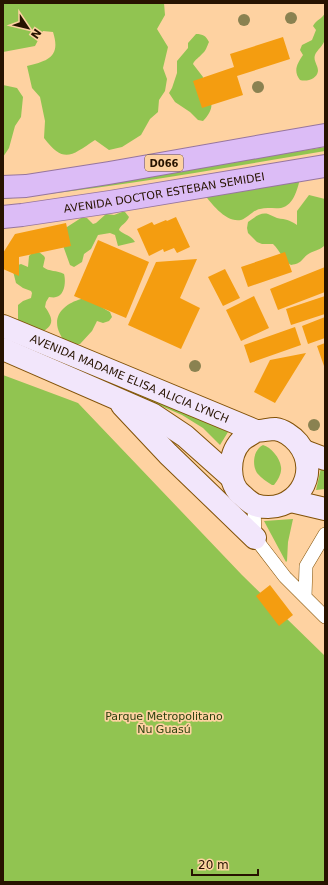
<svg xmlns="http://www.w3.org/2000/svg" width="328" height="885" viewBox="0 0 328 885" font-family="'DejaVu Sans',sans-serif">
<rect width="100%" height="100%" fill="#fed2a1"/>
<path fill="#91c451" d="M 3,3 L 164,3 L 165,15 L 157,29 L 168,47 L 163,68 L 167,79 L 165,91 L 159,100 L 158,112 L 150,119 L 141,135 L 122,147 L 109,150 L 95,140 C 71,156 64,164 44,138 L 45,121 L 40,97 L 32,88 L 27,66 C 48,61 61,57 53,32 L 43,31 L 35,46 L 3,52 Z
M 325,13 C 325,21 327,31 325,39 C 324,45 317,50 315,55 C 313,61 318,65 318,71 C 317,79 307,82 300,80 C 293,71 297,64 303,55 L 300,50 L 302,45 L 312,40 L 316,30 L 313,26 C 316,20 322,19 325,13 Z
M 196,34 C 203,34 206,36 209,42 C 207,46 206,51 202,54 C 199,58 195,59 193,64 L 203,77 L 202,83 C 210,99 218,105 203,121 L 198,120 L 190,112 L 175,102 L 169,93 L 172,88 L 177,73 L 177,61 L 188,48 L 188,43 Z
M 3,85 L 17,88 L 23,97 L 21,117 L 15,126 L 9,148 L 3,157 Z
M 325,147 L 325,151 C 218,169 111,188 3,199 L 3,195 L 55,191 Z
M 301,175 C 298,186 295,205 281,208 C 274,209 267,207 260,209 C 253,210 248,218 241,220 C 226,223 212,204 204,194 Z
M 309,195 L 325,199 L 324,229 L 325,245 C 320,250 316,250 310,253 C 301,258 304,263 291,265 C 282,260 280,250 273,244 L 262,244 L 257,242 L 248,233 L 247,228 L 248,222 C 254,218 260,212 268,214 C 271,215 274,217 277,218 C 287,220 288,219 297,225 L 297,211 Z
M 122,212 L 125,212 L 129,217 C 127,223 120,225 119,230 C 124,235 131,235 135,242 L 118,246 L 115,235 L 110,233 L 98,235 L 91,249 L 84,254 L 82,262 L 74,267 L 70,265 L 61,240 L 67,227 L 81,218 L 87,218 L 93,224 L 96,223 L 106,214 L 114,215 Z
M 39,252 L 44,256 L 45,258 L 43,267 C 49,272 57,270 64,274 C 66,281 65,295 56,297 C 54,298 51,297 49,297 L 46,302 L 45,307 C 55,321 53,326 39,334 L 19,323 L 18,320 L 18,305 L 23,301 L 31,298 L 32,293 L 31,291 L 23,288 L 16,283 L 13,271 L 18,265 L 21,264 L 28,267 L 29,256 L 31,254 Z
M 81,299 C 92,299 100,307 110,312 L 112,317 L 109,321 L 103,323 L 97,321 L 92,331 L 80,344 C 77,344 71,345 68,344 C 64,342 62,338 60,334 C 51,316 64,304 81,299 Z
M 3,337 L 183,411 L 228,432 L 220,445 L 203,428 L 182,415 Z
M 3,375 L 78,403 L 242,575 L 325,656 L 325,882 L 3,882 Z
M 263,445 C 271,447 280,458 281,467 C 282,473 278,480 274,485 L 272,485 C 267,482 261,478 257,473 C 252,465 253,450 263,445 Z
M 321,468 L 325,471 L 325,489 L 316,490 Z
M 293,519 L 288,542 L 287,561 L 286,562 L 264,521 Z"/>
<path fill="#f49d10" d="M 283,37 L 290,59 L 237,76 L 243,95 L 202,108 L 193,81 L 234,67 L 230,54 Z
M 176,217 L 190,247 L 177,253 L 174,248 L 164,252 L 163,249 L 149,256 L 137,229 L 152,222 L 154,225 L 166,220 L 167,221 Z
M 66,223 L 71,246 L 19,257 L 19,276 L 3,269 L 3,253 L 15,234 Z
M 98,240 L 149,262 L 126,318 L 74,296 Z
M 285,252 L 292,272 L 248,287 L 241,267 Z
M 197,259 L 180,298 L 200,308 L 181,349 L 128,325 L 156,262 Z
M 325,267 L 325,292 L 278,310 L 270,289 Z
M 225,269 L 240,298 L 223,306 L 208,277 Z
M 254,296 L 269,328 L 241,341 L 226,310 Z
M 325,296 L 325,314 L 291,325 L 286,309 Z
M 325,317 L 325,338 L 308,344 L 302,326 Z
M 295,327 L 301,345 L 250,363 L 244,345 Z
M 325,343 L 325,366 L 324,366 L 317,346 Z
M 306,353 L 275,403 L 254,392 L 270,360 Z
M 270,585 L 293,615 L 279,626 L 256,596 Z"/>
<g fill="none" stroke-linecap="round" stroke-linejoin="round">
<g stroke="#825208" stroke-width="14">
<path id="service" d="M 254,505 L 255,538 L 285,577 L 325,617
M 305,597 L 306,566 L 325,534"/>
</g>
<g stroke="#825208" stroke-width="24">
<g id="secondary">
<path id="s1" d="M 3,326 L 256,431 C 262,431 269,429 275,429 C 283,430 292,436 298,443 C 323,474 294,517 255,505 C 251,503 246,499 243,496 C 227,485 228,455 241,441 C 245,437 252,434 256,431"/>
<path d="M 3,349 L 152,414 L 185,436 L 231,477"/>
<path d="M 122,405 L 168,454 L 255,538"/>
<path d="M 304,451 L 325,459"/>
<path d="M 291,501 L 325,509"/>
</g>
</g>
<g stroke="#97769e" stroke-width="24">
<g id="trunk">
<path d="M 3,187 L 26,186 L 109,173 L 325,135"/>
<path id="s2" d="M 3,217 L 22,215 L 110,202 L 325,166"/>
</g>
</g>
<use href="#service" stroke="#fff" stroke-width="13"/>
<use href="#secondary" stroke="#f2e6fb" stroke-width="22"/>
<use href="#trunk" stroke="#dcbcf6" stroke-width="22"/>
</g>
<g fill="#8a8251">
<circle cx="291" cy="18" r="6"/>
<circle cx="244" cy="20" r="6"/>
<circle cx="258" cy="87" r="6"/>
<circle cx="195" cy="366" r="6"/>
<circle cx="314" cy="425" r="6"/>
</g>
<g text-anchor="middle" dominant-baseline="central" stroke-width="3.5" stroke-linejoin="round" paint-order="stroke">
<rect fill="#fed2a1" stroke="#684c30" stroke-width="1" x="145" y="155" width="38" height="16" rx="3"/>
<g font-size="10" font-weight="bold" fill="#271300">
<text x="164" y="163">D066</text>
</g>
<g font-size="11" fill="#271300" stroke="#fed2a1">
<text stroke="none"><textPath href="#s2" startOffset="163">AVENIDA DOCTOR ESTEBAN SEMIDEI</textPath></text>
<text stroke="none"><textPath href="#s1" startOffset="137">AVENIDA MADAME ELISA ALICIA LYNCH</textPath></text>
</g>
<g font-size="11" fill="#2c410f" stroke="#fed2a1">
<text x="164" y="716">Parque Metropolitano<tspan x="164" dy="13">Ñu Guasú</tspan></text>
</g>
</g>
<rect width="328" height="885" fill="none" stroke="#271300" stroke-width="8"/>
<g transform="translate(28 28) rotate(125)" stroke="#fed2a1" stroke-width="3" paint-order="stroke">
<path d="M0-3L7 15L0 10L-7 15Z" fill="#271300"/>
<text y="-6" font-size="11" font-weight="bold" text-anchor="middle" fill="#271300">N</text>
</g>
<path d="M192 869v6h66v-6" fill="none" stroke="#271300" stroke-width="2"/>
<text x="198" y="869" font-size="12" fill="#271300" stroke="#fed2a1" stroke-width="3" paint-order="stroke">20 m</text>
</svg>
